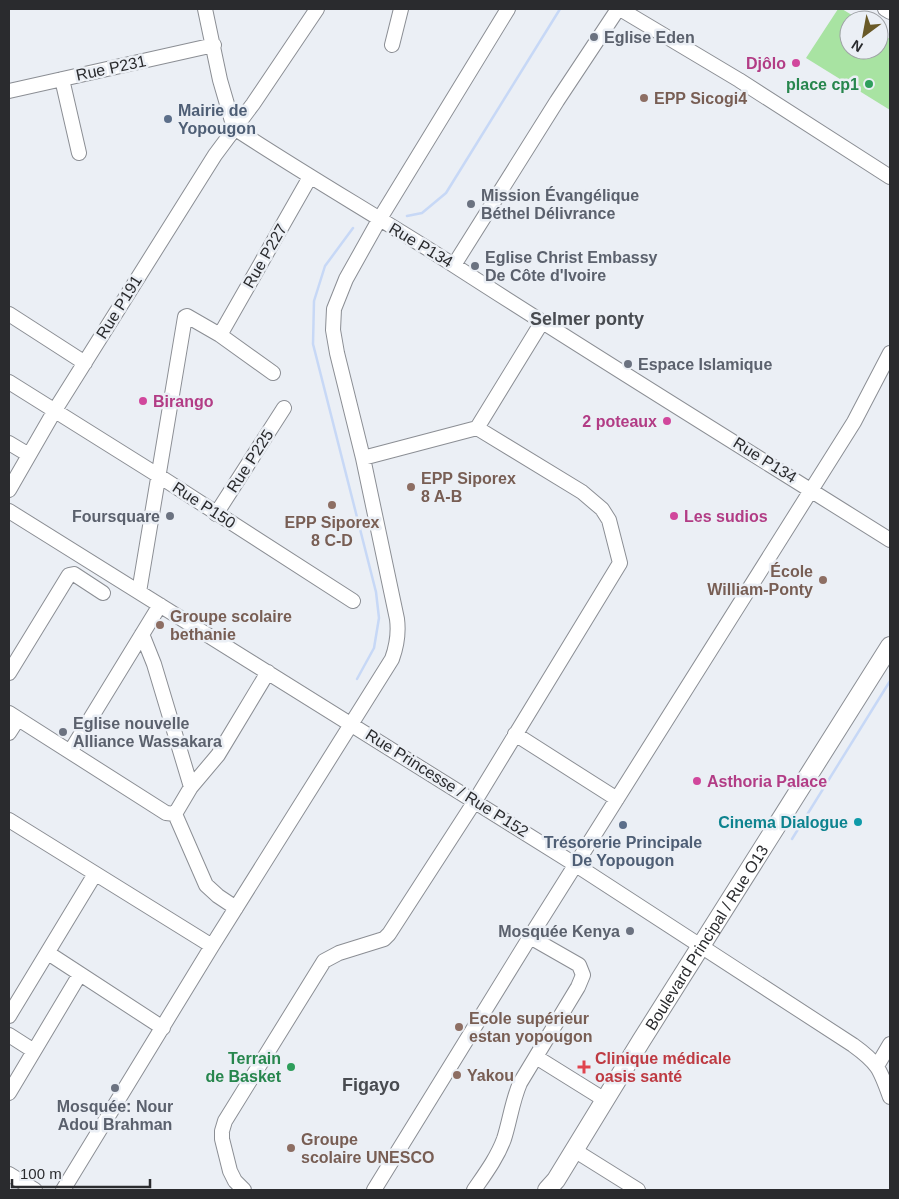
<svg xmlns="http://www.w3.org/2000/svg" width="899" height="1199" viewBox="0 0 899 1199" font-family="Arial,sans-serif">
<rect width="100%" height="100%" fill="#ebeff5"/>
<path fill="#a8e3a2" d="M 838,9 L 842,9 L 860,20 L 849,20 L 849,50 L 879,50 L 879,32 L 890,39 L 890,110 L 806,58 Z"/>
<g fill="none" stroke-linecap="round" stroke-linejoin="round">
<path stroke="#c7d8f6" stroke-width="2.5" d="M 407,216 L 422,213 L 446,193 L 560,9
M 353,228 L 325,266 L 314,301 L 313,344 L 376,592 L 379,618 L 374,648 L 357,679
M 792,839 L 890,681"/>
<g stroke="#8b8e94" stroke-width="16">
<path id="minor" d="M 205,9 L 220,80 L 234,128 C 307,176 382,219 455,266 C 599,359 745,449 890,540
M 620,9 L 739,80 L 890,177
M 885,9 L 890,12
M 392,45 L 401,9
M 62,79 L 79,153
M 9,91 L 214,45
M 454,265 L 557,101 L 618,9
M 9,314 L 85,363
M 220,335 L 310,177
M 9,382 L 159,476 L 353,601
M 477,428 L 542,322
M 9,443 L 29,455
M 9,490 L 55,410 L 215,155 L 253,104 L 317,9
M 9,511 L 576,865 L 853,1045 C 878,1063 880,1069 890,1097
M 216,514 L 284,408
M 139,592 L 185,317 L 187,316 L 220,335 L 273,373
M 142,634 L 154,664 L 191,787
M 9,673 L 69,575 L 74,574 L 103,593
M 9,713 L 166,813 L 175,814
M 9,733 L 18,719
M 515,734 L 617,799
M 70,752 L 160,605
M 175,814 L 191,787 L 218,755 L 268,672
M 175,814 L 206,885 L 218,896 L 236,908
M 9,820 L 212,946
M 48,953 L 163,1028
M 9,1016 L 95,874
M 9,1035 L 34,1051
M 536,1057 L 605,1100
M 877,1066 L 890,1044
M 9,1093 L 80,974
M 574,1150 L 638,1190
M 9,1174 L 35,1190
M 63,1190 L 212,946 L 392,659 C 397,645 399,634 397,619 L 363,458 L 337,353 L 333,330 L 334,309 L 346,279 L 379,220 L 508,9
M 244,1190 L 235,1181 L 230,1171 L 222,1139 L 222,1131 L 225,1121 L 324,961 L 339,953 L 384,939 L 389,934 L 475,801 L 620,563 L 609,520 L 602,509 L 582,492 L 477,428 L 363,458
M 374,1190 L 530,937 L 854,422 L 890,353
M 474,1190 C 485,1174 497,1158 504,1139 C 510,1120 512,1102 520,1083 L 578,987 L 583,975 L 579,965 L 530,937"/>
</g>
<g stroke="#8b8e94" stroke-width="20">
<g id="major">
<path id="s1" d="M 547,1190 L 556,1180 L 641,1041 L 890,646"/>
</g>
</g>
<use href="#minor" stroke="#fff" stroke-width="14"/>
<use href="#major" stroke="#fff" stroke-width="18"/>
</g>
<g fill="#6b7280" stroke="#ebeff5" stroke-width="2">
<circle cx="594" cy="37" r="5"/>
<circle cx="471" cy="204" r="5"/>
<circle cx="475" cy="266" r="5"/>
<circle cx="628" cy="364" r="5"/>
<circle cx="170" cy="516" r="5"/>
<circle cx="63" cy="732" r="5"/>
<circle cx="630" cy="931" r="5"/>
<circle cx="115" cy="1088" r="5"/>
</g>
<g fill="#d1479c" stroke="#ebeff5" stroke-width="2">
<circle cx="796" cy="63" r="5"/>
<circle cx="143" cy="401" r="5"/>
<circle cx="667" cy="421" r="5"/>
<circle cx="674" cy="516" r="5"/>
<circle cx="697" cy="781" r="5"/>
</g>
<g fill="#2e9e5b" stroke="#ebeff5" stroke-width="2">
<circle cx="869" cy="84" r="5"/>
<circle cx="291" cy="1067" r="5"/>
</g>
<g fill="#8d6e63" stroke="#ebeff5" stroke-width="2">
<circle cx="644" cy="98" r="5"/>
<circle cx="411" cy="487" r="5"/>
<circle cx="332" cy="505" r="5"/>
<circle cx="823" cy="580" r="5"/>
<circle cx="160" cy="625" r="5"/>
<circle cx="459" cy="1027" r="5"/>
<circle cx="457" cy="1075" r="5"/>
<circle cx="291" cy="1148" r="5"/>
</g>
<g fill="#5c6f8a" stroke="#ebeff5" stroke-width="2">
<circle cx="168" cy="119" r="5"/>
<circle cx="623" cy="825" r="5"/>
</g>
<circle fill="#0f9aa8" stroke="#ebeff5" stroke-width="2" cx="858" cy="822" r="5"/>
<path fill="#e0444e" stroke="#ebeff5" stroke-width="2" d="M581.5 1059.5h5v5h5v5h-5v5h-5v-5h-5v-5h5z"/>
<g text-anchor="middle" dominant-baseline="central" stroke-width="5" stroke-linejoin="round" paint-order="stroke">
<g font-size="16" font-weight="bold" fill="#5b616d" stroke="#ebeff5" text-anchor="start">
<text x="604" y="37">Eglise Eden</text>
<text x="481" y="195">Mission Évangélique<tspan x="481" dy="18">Béthel Délivrance</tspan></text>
<text x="485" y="257">Eglise Christ Embassy<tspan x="485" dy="18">De Côte d'Ivoire</tspan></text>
<text x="638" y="364">Espace Islamique</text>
<text x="160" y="516" text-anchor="end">Foursquare</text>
<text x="73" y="723">Eglise nouvelle<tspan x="73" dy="18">Alliance Wassakara</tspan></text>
<text x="620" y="931" text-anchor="end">Mosquée Kenya</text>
<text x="115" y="1106" text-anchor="middle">Mosquée: Nour<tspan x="115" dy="18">Adou Brahman</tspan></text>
</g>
<g font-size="16" font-weight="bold" fill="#b23c85" stroke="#ebeff5" text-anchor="start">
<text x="786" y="63" text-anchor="end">Djôlo</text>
<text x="153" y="401">Birango</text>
<text x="657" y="421" text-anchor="end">2 poteaux</text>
<text x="684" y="516">Les sudios</text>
<text x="707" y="781">Asthoria Palace</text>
</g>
<g font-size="16" fill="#2a2b2e" stroke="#ebeff5">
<text transform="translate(111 68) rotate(-12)">Rue P231</text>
<text transform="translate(421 245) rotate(31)">Rue P134</text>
<text transform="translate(265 256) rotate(-60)">Rue P227</text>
<text transform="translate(119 307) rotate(-58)">Rue P191</text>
<text transform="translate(765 460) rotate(32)">Rue P134</text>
<text transform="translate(250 461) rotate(-57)">Rue P225</text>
<text transform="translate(204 505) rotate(33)">Rue P150</text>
<text transform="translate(447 783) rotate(32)">Rue Princesse / Rue P152</text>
<text stroke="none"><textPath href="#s1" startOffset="299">Boulevard Principal / Rue O13</textPath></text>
</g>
<g font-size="16" font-weight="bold" fill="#27864d" stroke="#ebeff5" text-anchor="end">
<text x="859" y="84">place cp1</text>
<text x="281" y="1058">Terrain<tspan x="281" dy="18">de Basket</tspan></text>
</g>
<g font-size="16" font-weight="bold" fill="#785e54" stroke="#ebeff5" text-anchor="start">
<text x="654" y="98">EPP Sicogi4</text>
<text x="421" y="478">EPP Siporex<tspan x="421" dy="18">8 A-B</tspan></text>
<text x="332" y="522" text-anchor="middle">EPP Siporex<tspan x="332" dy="18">8 C-D</tspan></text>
<text x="813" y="571" text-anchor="end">École<tspan x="813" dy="18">William-Ponty</tspan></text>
<text x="170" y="616">Groupe scolaire<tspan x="170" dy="18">bethanie</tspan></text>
<text x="469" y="1018">Ecole supérieur<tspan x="469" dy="18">estan yopougon</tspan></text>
<text x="467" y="1075">Yakou</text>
<text x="301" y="1139">Groupe<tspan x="301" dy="18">scolaire UNESCO</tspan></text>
</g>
<g font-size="16" font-weight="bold" fill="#4e5e75" stroke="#ebeff5" text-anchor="start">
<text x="178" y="110">Mairie de<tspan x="178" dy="18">Yopougon</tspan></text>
<text x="623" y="842" text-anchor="middle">Trésorerie Principale<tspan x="623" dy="18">De Yopougon</tspan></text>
</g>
<g font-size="16" font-weight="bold" fill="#0d838f" stroke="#ebeff5" text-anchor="end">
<text x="848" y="822">Cinema Dialogue</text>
</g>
<g font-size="16" font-weight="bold" fill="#be3a42" stroke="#ebeff5" text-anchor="start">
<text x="595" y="1058">Clinique médicale<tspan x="595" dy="18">oasis santé</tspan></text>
</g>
<g font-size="18" font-weight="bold" fill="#484b50" stroke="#ebeff5">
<text x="587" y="319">Selmer ponty</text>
<text x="371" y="1085">Figayo</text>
</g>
</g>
<rect width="899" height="1199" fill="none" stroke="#2a2b2e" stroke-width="20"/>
<g transform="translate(864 35) rotate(212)"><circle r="24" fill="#ebeff5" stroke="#9ea1a5"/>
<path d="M0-4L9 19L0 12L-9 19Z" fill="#695927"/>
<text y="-8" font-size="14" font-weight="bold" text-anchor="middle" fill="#2a2b2e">N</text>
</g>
<path d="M12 1179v8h138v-8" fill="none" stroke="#2a2b2e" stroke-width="2.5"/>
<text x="20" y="1179" font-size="15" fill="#2a2b2e" stroke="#ebeff5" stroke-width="4" paint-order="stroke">100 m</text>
</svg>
